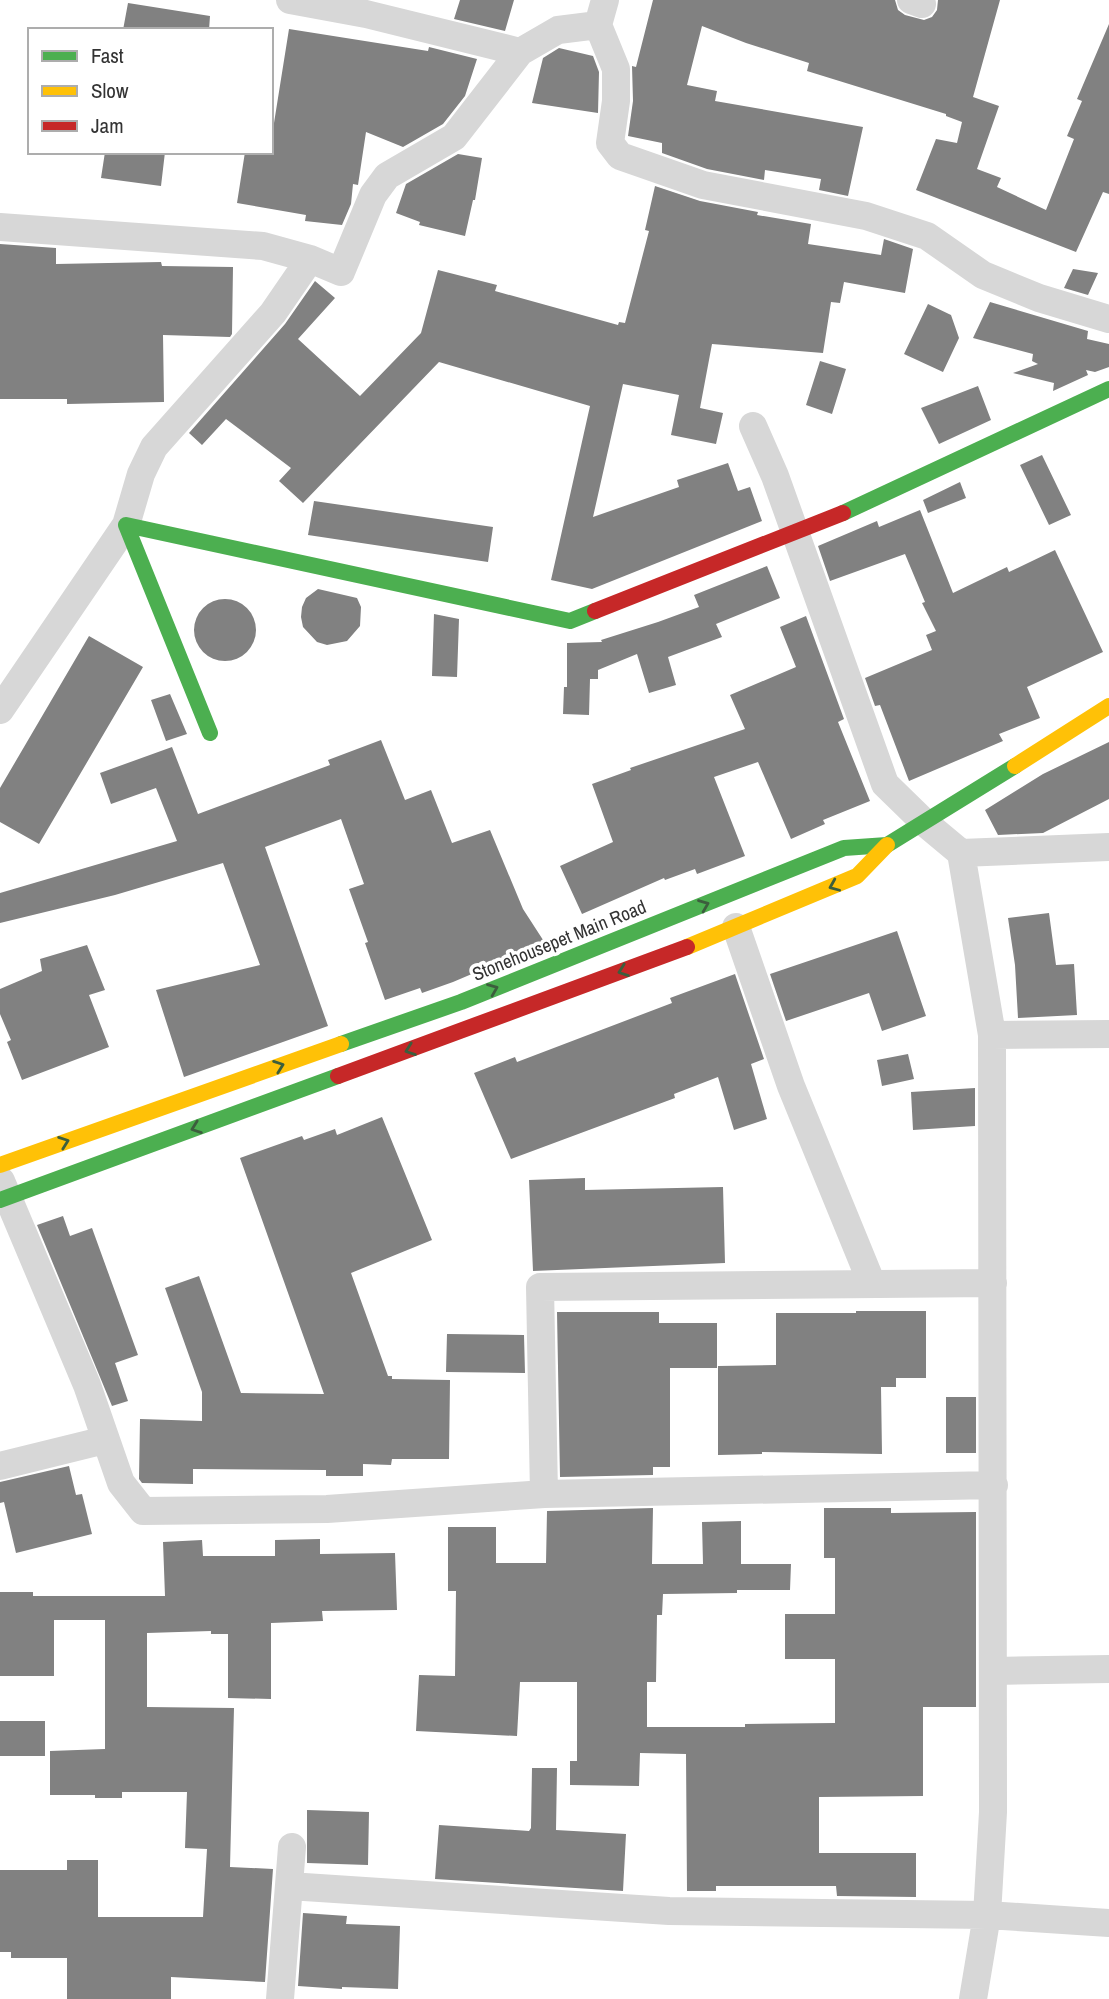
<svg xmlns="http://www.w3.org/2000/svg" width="1109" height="1999" viewBox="0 0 1109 1999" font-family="'Archivo Narrow',sans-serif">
<rect width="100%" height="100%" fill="#fff"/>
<path fill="#818181" d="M 460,0 L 514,0 L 505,31 L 454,19 Z
M 653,0 L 895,0 L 898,10 L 905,15 L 924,20 L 932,17 L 937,10 L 938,0 L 1000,0 L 973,97 L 999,106 L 977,169 L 1001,178 L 997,187 L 1046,210 L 1074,139 L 1067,136 L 1082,101 L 1077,99 L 1109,24 L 1109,194 L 1103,192 L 1076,252 L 916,190 L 936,139 L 957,143 L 962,122 L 946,116 L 946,114 L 807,71 L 809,63 L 746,43 L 702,26 L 687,85 L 717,91 L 715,101 L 863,127 L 848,196 L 819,190 L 821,179 L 765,170 L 764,180 L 707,169 L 662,153 L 662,143 L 628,136 L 633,101 L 632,66 L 636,67 Z
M 128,3 L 210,16 L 209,30 L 123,30 Z
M 289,29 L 428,51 L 429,47 L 477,59 L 465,96 L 443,124 L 403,147 L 366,132 L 358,185 L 353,184 L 351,204 L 342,225 L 305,221 L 306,215 L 237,203 L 245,152 L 271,152 L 271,123 L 274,123 Z
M 559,48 L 593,56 L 599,72 L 598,113 L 532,103 L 543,58 Z
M 105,152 L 165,152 L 161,186 L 101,178 Z
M 458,154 L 482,158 L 475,200 L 473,200 L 465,236 L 419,225 L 420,222 L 396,213 L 406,184 Z
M 655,186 L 700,201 L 758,212 L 757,215 L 811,224 L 808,244 L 881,255 L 884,239 L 913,249 L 905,293 L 844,282 L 840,303 L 831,302 L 823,353 L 712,344 L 700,408 L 723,413 L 716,444 L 671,435 L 679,395 L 623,384 L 593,517 L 679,487 L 677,480 L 728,463 L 738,491 L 750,487 L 762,521 L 592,589 L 551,580 L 590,406 L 439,362 L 303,503 L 279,481 L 291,468 L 226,419 L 202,445 L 189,433 L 285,324 L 315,281 L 335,298 L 298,339 L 360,396 L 421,333 L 438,270 L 497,285 L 495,291 L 618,325 L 619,322 L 625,323 L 649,231 L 645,230 Z
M 0,244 L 56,248 L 56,264 L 161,262 L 162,266 L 233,267 L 232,334 L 230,337 L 163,335 L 164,402 L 67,404 L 67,399 L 0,399 Z
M 1073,269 L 1098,273 L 1088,295 L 1064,288 Z
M 990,302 L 1088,331 L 1087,339 L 1109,344 L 1109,367 L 1095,372 L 1086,370 L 1088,375 L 1053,391 L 1054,383 L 1013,373 L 1038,364 L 1032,361 L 1033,354 L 973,338 Z
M 928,304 L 951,315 L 959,338 L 943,372 L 904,354 Z
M 820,361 L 846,369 L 832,414 L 806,405 Z
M 978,386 L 991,420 L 939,444 L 921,408 Z
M 1042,455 L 1071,515 L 1049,525 L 1020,465 Z
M 960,482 L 966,498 L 928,513 L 923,500 Z
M 314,501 L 493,527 L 488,562 L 308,535 Z
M 920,510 L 953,593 L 1007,567 L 1009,572 L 1055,550 L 1103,652 L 1027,687 L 1040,718 L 999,734 L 1003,741 L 909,781 L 880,705 L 875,706 L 865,678 L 932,650 L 926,635 L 936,631 L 922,603 L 925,602 L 905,554 L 830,581 L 818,546 L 877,521 L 879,527 Z
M 767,566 L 780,598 L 716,624 L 722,637 L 668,657 L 676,685 L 649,693 L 637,654 L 598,670 L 598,679 L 590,679 L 589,715 L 563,714 L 564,687 L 567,687 L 567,643 L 602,642 L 601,640 L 658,622 L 699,607 L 694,595 Z
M 318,589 L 357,598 L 361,607 L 360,626 L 347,641 L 327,645 L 317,642 L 303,627 L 301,617 L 302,607 L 306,598 Z
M194 630a31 31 0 1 1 62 0a31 31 0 1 1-62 0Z
M 434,614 L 459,619 L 457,677 L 432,676 Z
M 806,616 L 844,719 L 838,722 L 870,801 L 823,820 L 825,824 L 791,839 L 758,762 L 714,777 L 745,856 L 697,874 L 695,869 L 665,880 L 664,878 L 582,914 L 560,866 L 613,842 L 592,784 L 631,770 L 630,768 L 745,729 L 730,695 L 796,667 L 780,627 Z
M 89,636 L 143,667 L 39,844 L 0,822 L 0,788 Z
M 170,694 L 187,734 L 166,741 L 151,700 Z
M 381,740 L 405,800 L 431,790 L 452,843 L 490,830 L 523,909 L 545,943 L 453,982 L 422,993 L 420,988 L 385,1000 L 365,943 L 368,942 L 349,889 L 364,884 L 341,819 L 265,847 L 328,1026 L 184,1077 L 156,990 L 260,965 L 223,863 L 115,895 L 0,923 L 0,893 L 177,841 L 156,788 L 111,804 L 100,773 L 172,747 L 198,814 L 330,765 L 328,760 Z
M 1109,742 L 1109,799 L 1043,833 L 998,835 L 985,810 L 1043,774 Z
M 1049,913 L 1056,965 L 1074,964 L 1077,1015 L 1018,1018 L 1015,965 L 1008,918 Z
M 897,931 L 926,1016 L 882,1031 L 869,993 L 786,1021 L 770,974 Z
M 87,945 L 105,990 L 89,995 L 109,1047 L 22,1080 L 7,1042 L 11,1040 L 0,1014 L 0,989 L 42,971 L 40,959 Z
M 735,974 L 764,1059 L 751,1064 L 767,1119 L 734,1130 L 718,1077 L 674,1094 L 675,1098 L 511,1159 L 474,1073 L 515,1057 L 517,1062 L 672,1003 L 670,998 Z
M 908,1054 L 914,1079 L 882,1086 L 877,1060 Z
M 975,1088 L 975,1126 L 913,1130 L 911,1092 Z
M 382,1117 L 432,1240 L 351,1273 L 388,1376 L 392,1376 L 392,1379 L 450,1380 L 449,1459 L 392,1459 L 391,1465 L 363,1464 L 363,1476 L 326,1476 L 326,1470 L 193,1469 L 193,1484 L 142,1483 L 139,1479 L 140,1419 L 202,1421 L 202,1392 L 165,1288 L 199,1276 L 241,1393 L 324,1394 L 240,1158 L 302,1136 L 304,1140 L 335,1129 L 337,1135 Z
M 585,1178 L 585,1190 L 723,1187 L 725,1263 L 533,1271 L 529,1180 Z
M 63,1216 L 70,1236 L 92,1228 L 138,1355 L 115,1363 L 128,1401 L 112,1406 L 37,1225 Z
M 856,1311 L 926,1311 L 926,1378 L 896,1378 L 896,1387 L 881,1387 L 882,1454 L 762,1452 L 762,1454 L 718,1455 L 718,1366 L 776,1365 L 776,1313 L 856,1313 Z
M 557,1312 L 659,1312 L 659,1323 L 717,1323 L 717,1368 L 670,1368 L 670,1467 L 653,1467 L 653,1475 L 560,1477 Z
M 447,1334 L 524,1335 L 525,1373 L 446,1372 Z
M 946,1397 L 976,1397 L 976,1453 L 946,1453 Z
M 69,1466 L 76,1495 L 82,1494 L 92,1534 L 16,1553 L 4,1502 L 0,1503 L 0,1482 Z
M 653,1508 L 652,1564 L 703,1564 L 702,1522 L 741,1521 L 741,1564 L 791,1564 L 790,1590 L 737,1590 L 737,1593 L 663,1594 L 662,1615 L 657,1615 L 656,1682 L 647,1682 L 647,1727 L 745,1727 L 745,1724 L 835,1723 L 835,1659 L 785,1659 L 785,1614 L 835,1614 L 835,1558 L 824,1558 L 824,1508 L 891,1508 L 891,1513 L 976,1512 L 976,1707 L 923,1707 L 923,1796 L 819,1797 L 819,1853 L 916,1853 L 916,1897 L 837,1896 L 836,1886 L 716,1886 L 716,1891 L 687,1891 L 686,1754 L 640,1753 L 639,1786 L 570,1785 L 570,1761 L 577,1761 L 577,1682 L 520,1682 L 517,1736 L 416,1731 L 419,1675 L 455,1676 L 456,1591 L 448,1591 L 448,1527 L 496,1527 L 496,1563 L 546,1563 L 547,1511 Z
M 320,1539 L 320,1554 L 395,1553 L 397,1610 L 322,1611 L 323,1621 L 271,1623 L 271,1699 L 228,1698 L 228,1634 L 211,1634 L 211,1631 L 147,1633 L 147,1707 L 234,1708 L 230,1867 L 273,1869 L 265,1982 L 171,1977 L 171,1999 L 67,1999 L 67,1958 L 11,1958 L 11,1952 L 0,1952 L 0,1870 L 67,1870 L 67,1860 L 98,1860 L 98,1917 L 203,1917 L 207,1849 L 185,1848 L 187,1792 L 122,1792 L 122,1798 L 95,1798 L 95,1795 L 50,1795 L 50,1751 L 105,1749 L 105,1620 L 54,1620 L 54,1676 L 0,1676 L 0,1592 L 33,1592 L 33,1596 L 165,1596 L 163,1542 L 202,1540 L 203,1556 L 275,1556 L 275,1540 Z
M 0,1721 L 45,1721 L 45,1756 L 0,1756 Z
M 532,1768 L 557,1768 L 556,1830 L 626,1834 L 623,1891 L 435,1879 L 439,1825 L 529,1831 L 531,1828 Z
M 307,1810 L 369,1812 L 368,1865 L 307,1863 Z
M 303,1913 L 347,1916 L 346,1924 L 400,1926 L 398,1989 L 342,1987 L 342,1989 L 298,1986 Z"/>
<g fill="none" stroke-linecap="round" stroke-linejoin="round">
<path stroke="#d7d7d7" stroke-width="28" d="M 290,0 L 366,14 L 520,52
M 911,0 L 922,4
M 598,25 L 616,69 L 616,101 L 610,143 L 620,156 L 703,185 L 866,216 L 927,236 L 983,275 L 1039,298 L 1109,319
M 0,227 L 263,246 L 310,259 L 341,272 L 373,195 L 387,176 L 454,137 L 520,52 L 558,30 L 598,25 L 605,0
M 753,426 L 775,476 L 885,784 L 925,823 L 961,853 L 1109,847
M 0,710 L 126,525 L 141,474 L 154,447 L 273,313 L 310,259
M 961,853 L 992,1035 L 993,1812 L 987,1915 L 973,1999
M 736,927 L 791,1086 L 872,1284
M 992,1035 L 1109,1034
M 1,1181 L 87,1385 L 121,1483 L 143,1511 L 327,1509 L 544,1494 L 994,1485
M 0,1466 L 105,1440
M 544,1494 L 540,1287 L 993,1283
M 994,1671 L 1109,1669
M 289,1886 L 669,1911 L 987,1915 L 1109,1923
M 280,1999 L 292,1847"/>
<path stroke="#4caf50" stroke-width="16" d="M 843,513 L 1109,389
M 210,733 L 126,525 L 570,621 L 595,611
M 341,1044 L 461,1002 L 844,848 L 887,845 L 1015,766
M 0,1200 L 338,1076"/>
<path stroke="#ffc107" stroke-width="16" d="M 1015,766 L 1109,706
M 687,947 L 857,876 L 887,845
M 0,1165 L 341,1044"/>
<path stroke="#c62828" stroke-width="16" d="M 595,611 L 843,513
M 338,1076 L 687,947"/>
</g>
<defs><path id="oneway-chevron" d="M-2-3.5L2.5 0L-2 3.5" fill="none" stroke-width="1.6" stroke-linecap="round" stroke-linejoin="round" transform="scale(1.75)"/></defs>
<g stroke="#3c5e3d">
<use href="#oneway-chevron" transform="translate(834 886) rotate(157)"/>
<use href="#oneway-chevron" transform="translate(704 905) rotate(-22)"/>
<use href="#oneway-chevron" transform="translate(623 971) rotate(160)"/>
<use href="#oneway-chevron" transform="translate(493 989) rotate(-22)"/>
<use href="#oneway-chevron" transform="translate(410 1050) rotate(160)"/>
<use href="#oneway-chevron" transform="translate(279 1066) rotate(-20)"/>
<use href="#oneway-chevron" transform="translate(196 1128) rotate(160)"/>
<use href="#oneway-chevron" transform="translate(64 1142) rotate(-20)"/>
</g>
<g text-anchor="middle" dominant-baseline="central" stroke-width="7" stroke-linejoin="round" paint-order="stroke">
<g font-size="19" fill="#333" stroke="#fff">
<text transform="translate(559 940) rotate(-22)">Stonehousepet Main Road</text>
</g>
</g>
<rect x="28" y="28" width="245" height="126" fill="#ffffff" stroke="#adadad" stroke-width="2"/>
<rect x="42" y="51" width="35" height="10" fill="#4caf50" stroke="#adadad" stroke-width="2"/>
<text x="91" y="63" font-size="21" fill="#333333">Fast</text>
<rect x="42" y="86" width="35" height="10" fill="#ffc107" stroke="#adadad" stroke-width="2"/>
<text x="91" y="98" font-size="21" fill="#333333">Slow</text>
<rect x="42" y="121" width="35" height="10" fill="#c62828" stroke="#adadad" stroke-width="2"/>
<text x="91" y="133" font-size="21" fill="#333333">Jam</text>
</svg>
